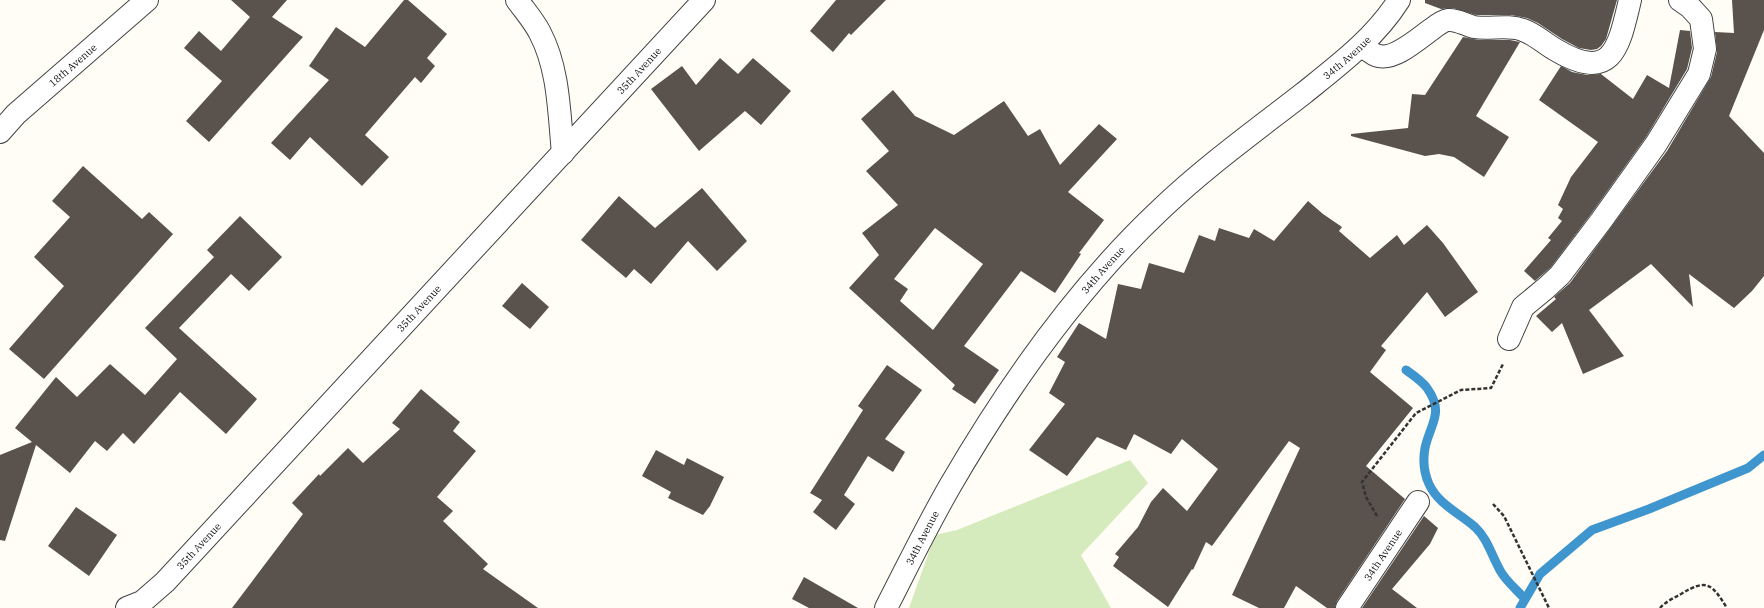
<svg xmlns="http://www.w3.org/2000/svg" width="1764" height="608" viewBox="0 0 1764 608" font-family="'IBM Plex Serif',serif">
<rect width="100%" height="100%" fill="#fffdf5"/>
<path fill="#d5ebbd" d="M 1130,460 L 1148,483 L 1081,555 L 1111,608 L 909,608 L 935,535 L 957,530 Z"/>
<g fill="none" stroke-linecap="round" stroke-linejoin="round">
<path stroke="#3f96cf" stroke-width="9" d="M 1406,370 C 1413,375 1422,381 1427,388 C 1445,413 1430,424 1425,448 C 1423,459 1424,473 1429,484 C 1438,504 1459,513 1475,527 C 1488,539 1492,557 1501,572 C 1507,582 1517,590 1525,599
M 1520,608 L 1540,574 L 1592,530 L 1649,509 L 1748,468 L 1764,455"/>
</g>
<path fill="#5a524d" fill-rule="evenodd" d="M 231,0 L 287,0 L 272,17 L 303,37 L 209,142 L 186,121 L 222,81 L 184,48 L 199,31 L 221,51 L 250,17 Z
M 404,0 L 408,0 L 447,34 L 427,58 L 435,66 L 421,83 L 415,77 L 365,135 L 389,157 L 362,186 L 310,137 L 290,160 L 271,143 L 329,80 L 309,66 L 336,27 L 365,47 Z
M 836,0 L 886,0 L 851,35 L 849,33 L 833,52 L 810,31 Z
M 1425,0 L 1617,0 L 1606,39 L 1601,46 L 1597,49 L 1591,50 L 1579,48 L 1562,39 L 1538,23 L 1527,18 L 1511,15 L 1476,15 L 1453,8 L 1441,9 L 1425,3 Z
M 1732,0 L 1764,0 L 1764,30 L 1729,116 L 1764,153 L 1764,276 L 1752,291 L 1734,308 L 1689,274 L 1693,307 L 1651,264 L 1589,310 L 1624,356 L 1583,374 L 1562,323 L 1552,332 L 1536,316 L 1556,299 L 1554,297 L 1570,283 L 1667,151 L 1711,77 L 1717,52 L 1715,32 L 1734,33 Z
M 1680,30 L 1690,31 L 1692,48 L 1687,69 L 1646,137 L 1591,214 L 1551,267 L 1535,281 L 1524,271 L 1551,240 L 1548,238 L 1562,221 L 1558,218 L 1563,209 L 1558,205 L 1571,177 L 1598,142 L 1539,100 L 1561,66 L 1572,72 L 1587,75 L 1601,74 L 1633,99 L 1647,75 L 1669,88 Z
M 1463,37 L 1479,40 L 1510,40 L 1520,42 L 1476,116 L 1509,137 L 1484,177 L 1454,157 L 1439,154 L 1425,156 L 1351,136 L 1351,134 L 1408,128 L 1412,94 L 1425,95 Z
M 720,58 L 738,74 L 753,58 L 791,91 L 761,125 L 745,111 L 699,151 L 651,89 L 682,66 L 696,85 Z
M 893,90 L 915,116 L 954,135 L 1004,101 L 1028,136 L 1040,129 L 1060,165 L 1099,124 L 1117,139 L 1068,192 L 1104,220 L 1079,253 L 1081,254 L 1055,293 L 1021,271 L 964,346 L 999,370 L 975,404 L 952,389 L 955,385 L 849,288 L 879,255 L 862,233 L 898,205 L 866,171 L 889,151 L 861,119 ZM 935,228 L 983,264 L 933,330 L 900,301 L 908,289 L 894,279 Z
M 83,166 L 142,219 L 149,212 L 173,234 L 44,379 L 9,349 L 64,286 L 34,257 L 70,217 L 52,201 Z
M 702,188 L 747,241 L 717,271 L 688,241 L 651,284 L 634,269 L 626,278 L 581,240 L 619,196 L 655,228 Z
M 1308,201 L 1323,214 L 1342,227 L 1339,231 L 1370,258 L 1397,235 L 1404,245 L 1427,225 L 1443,243 L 1478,292 L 1445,317 L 1427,292 L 1381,346 L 1386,350 L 1370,372 L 1413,408 L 1366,466 L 1405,499 L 1337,601 L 1335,608 L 1327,608 L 1296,586 L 1284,608 L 1259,608 L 1232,595 L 1300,448 L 1289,441 L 1212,546 L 1206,542 L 1193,570 L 1192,569 L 1168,607 L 1113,566 L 1119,557 L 1115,554 L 1138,527 L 1151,502 L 1163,488 L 1187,511 L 1218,469 L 1182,439 L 1171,454 L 1134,434 L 1126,450 L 1097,437 L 1067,476 L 1029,450 L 1065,404 L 1049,393 L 1065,362 L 1057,357 L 1079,323 L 1106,339 L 1118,284 L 1141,289 L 1149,263 L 1184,273 L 1199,235 L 1215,241 L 1219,228 L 1249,238 L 1254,229 L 1274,241 Z
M 240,216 L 282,257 L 249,291 L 231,274 L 179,328 L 257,399 L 226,434 L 180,392 L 134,444 L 123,433 L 107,451 L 95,441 L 70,473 L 36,445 L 5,541 L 0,540 L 0,455 L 32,442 L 15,428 L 56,377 L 77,397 L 110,364 L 145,395 L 177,359 L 145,328 L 214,257 L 207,250 Z
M 522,283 L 549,307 L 530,329 L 502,306 Z
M 887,365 L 922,390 L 885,439 L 905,452 L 893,472 L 868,456 L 844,495 L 855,504 L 836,530 L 813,512 L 822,500 L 810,493 L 863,410 L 858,406 Z
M 421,389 L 460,422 L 453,431 L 476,451 L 437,497 L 453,511 L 443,521 L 488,564 L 483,569 L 538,608 L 232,608 L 303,514 L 292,503 L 319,474 L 320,476 L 348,448 L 363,463 L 400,429 L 392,423 Z
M 656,450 L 684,465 L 687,458 L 724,477 L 710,506 L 703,515 L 668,498 L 671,492 L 642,476 Z
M 76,507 L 117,535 L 89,576 L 48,546 Z
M 1424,516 L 1438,528 L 1430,544 L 1392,589 L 1417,608 L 1362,608 Z
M 804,577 L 858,608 L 809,608 L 792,599 Z"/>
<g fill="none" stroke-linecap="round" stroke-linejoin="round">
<g stroke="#444" stroke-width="24">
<g id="minor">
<path d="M 517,0 C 525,11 534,21 540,33 C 559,69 559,113 563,153"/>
<path d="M 1362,45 C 1367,49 1372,55 1379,56 C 1395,60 1419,38 1432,29 C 1437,25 1442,21 1448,20 C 1457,19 1465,25 1474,27 C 1490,30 1507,24 1523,30 C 1535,34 1545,44 1556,50 C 1613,84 1619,46 1630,0"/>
<path id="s1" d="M 0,132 L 16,114 L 147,0"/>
<path d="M 1509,339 L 1523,307 L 1546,288 L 1560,275 L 1601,221 L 1656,144 L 1699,74 L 1705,49 L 1701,19 L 1690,7 L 1680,0"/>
<path id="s2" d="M 127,608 L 142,602 L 165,582 L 704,0"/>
<path id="s3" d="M 886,608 C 907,567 927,526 950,486 C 1008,386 1076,289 1160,210 C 1205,167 1255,131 1304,93 C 1339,65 1375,38 1399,0"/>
<path id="s4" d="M 1347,608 L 1418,502"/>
</g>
</g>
<path stroke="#333" stroke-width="2.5" stroke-dasharray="4 2" stroke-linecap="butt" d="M 1493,504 L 1504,516 L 1549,608
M 1377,516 L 1366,497 L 1362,482 L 1416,413 L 1461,390 L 1491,388 L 1503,364
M 1660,608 C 1665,602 1674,598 1681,594 C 1707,578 1712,584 1727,608"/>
<use href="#minor" stroke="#fff" stroke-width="22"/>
</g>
<g text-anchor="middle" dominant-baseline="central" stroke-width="4" stroke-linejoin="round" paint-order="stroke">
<g font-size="10" fill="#111" stroke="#fff">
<text stroke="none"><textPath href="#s3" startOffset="727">34th Avenue</textPath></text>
<text stroke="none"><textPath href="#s1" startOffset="99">18th Avenue</textPath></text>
<text stroke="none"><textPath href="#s2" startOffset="744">35th Avenue</textPath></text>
<text stroke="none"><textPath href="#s3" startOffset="403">34th Avenue</textPath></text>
<text stroke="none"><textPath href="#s2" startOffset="420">35th Avenue</textPath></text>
<text stroke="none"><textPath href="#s3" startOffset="79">34th Avenue</textPath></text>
<text stroke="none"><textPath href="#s2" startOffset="96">35th Avenue</textPath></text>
<text stroke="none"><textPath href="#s4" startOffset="64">34th Avenue</textPath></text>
</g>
</g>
</svg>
